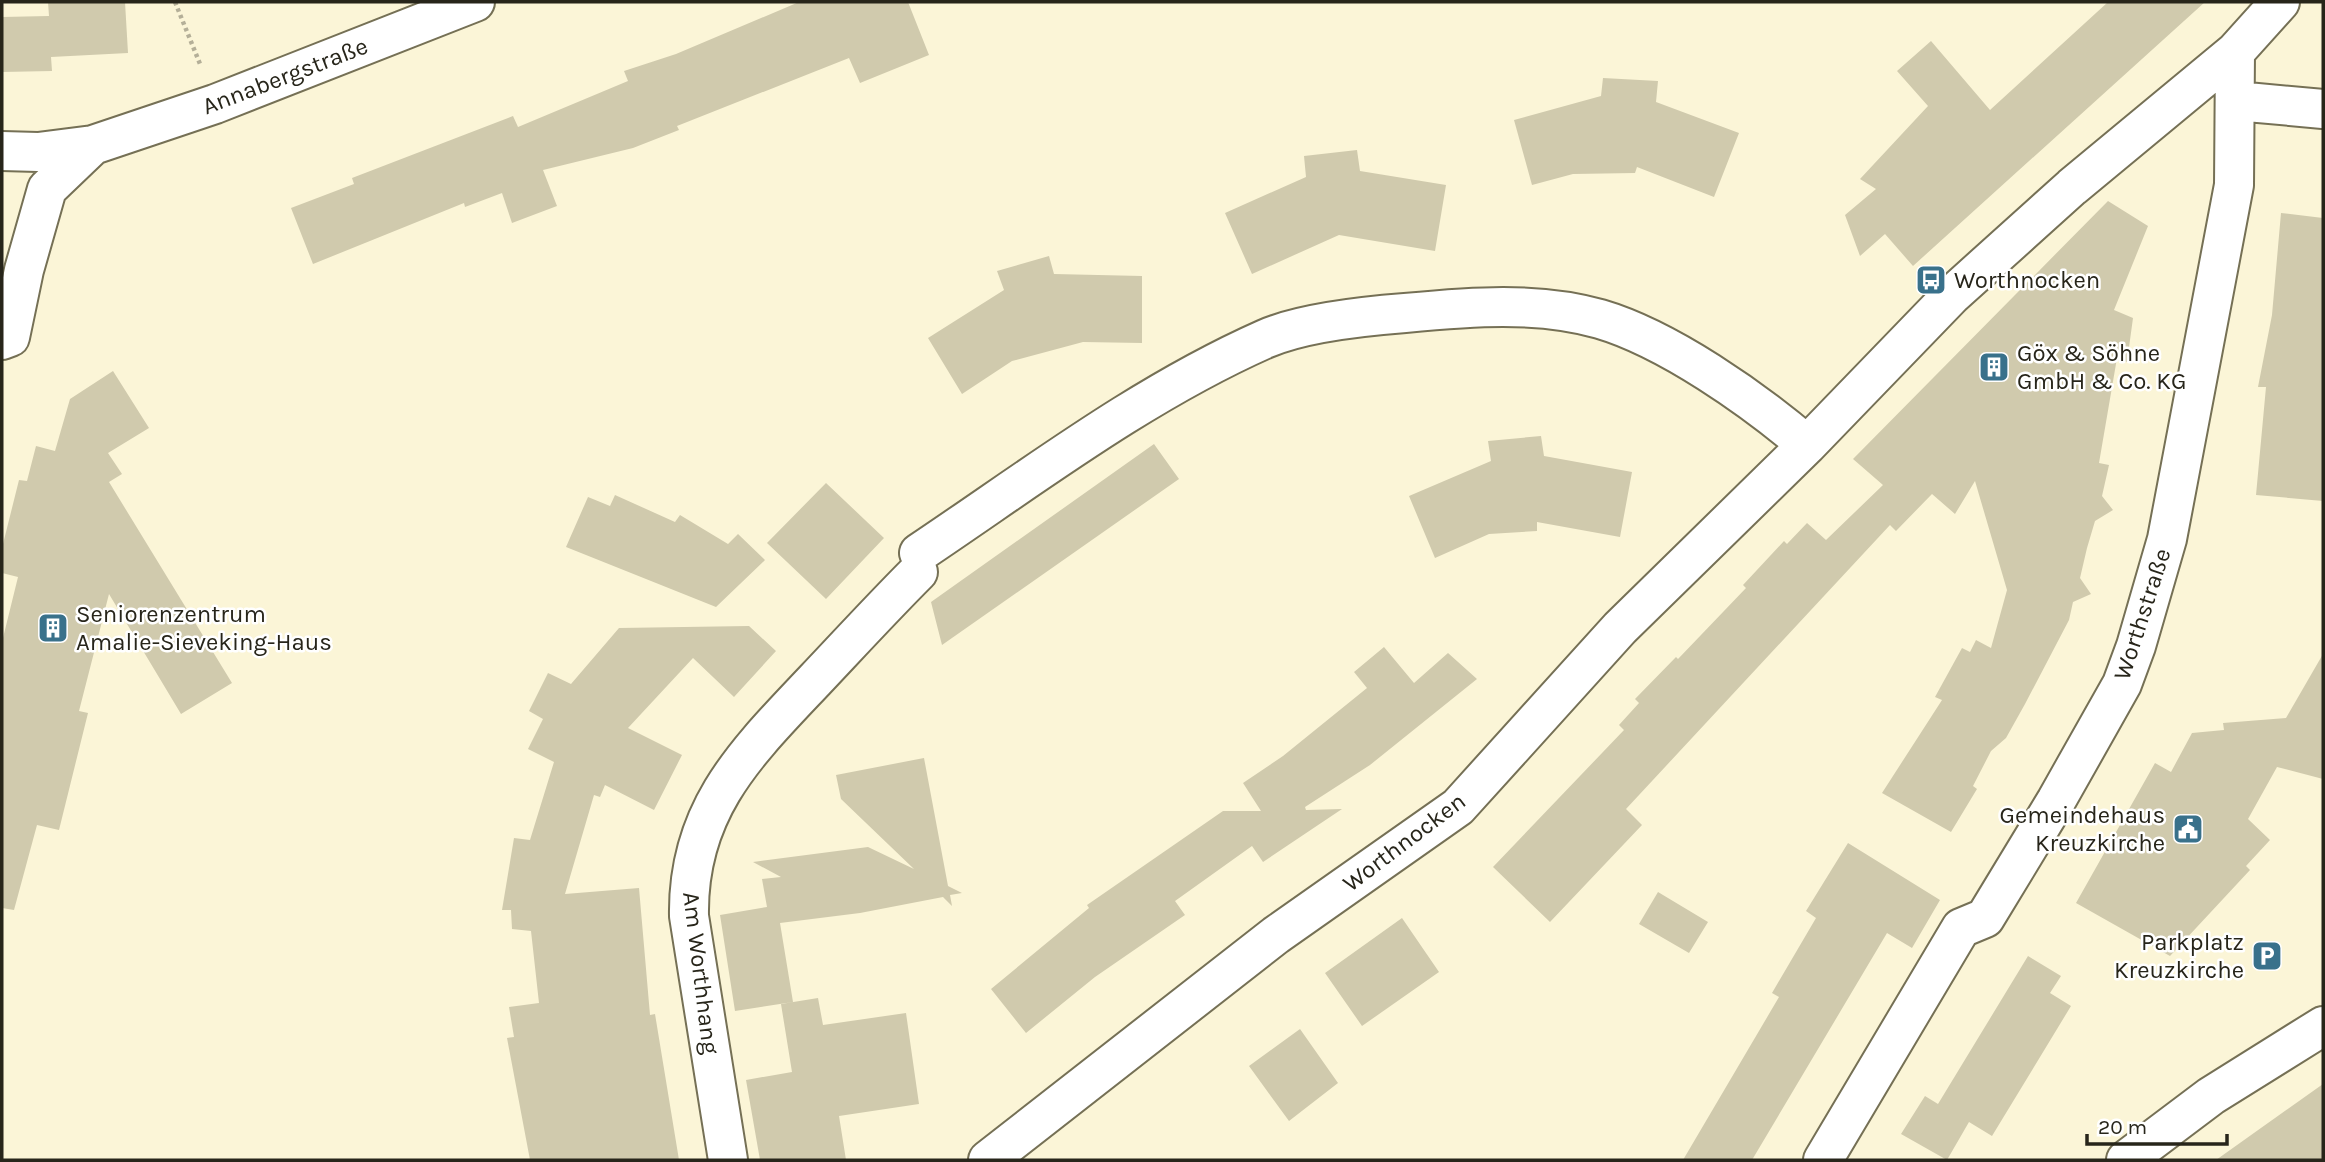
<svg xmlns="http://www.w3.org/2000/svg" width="2325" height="1162" viewBox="0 0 2325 1162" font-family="Karla,sans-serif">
<rect width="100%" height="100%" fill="#fbf5d7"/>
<path fill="#d0caad" d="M 48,2 L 125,2 L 128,53 L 51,57 L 52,71 L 2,72 L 2,17 L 49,16 Z
M 799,2 L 908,2 L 929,55 L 860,83 L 849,58 L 677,126 L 679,130 L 633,148 L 543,170 L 557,206 L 512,223 L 502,193 L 465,207 L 464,203 L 313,264 L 291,208 L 354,184 L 352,178 L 513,116 L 518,127 L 628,81 L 624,71 L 676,54 Z
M 2108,2 L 2205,2 L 1913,266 L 1885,234 L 1860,256 L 1845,215 L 1876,189 L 1860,179 L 1928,106 L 1897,71 L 1931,41 L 1990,110 Z
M 1603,78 L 1658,81 L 1656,102 L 1739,133 L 1714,197 L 1637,167 L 1635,173 L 1573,174 L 1532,185 L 1514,120 L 1601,96 Z
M 1357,150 L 1360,171 L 1446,185 L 1435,251 L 1339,235 L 1252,274 L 1225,213 L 1306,177 L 1304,156 Z
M 2108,201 L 2148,226 L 2114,310 L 2133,318 L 2127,362 L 2117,358 L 2099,463 L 2109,465 L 2102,496 L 2113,510 L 2095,521 L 2087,548 L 2080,578 L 2091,594 L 2073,602 L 2069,620 L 2025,704 L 2006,738 L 1991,751 L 1973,786 L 1977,789 L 1951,832 L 1882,793 L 1942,700 L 1935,697 L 1962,648 L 1970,652 L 1976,640 L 1991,648 L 2007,590 L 1975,481 L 1955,514 L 1932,494 L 1896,531 L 1890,525 L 1626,809 L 1642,825 L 1550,922 L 1493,867 L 1624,730 L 1619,725 L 1639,703 L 1635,699 L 1676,657 L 1678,659 L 1746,588 L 1743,585 L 1784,541 L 1787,544 L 1807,523 L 1826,540 L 1883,485 L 1853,459 Z
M 2281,213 L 2323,218 L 2323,501 L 2256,495 L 2266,387 L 2258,387 L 2272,315 Z
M 1049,256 L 1054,274 L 1142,276 L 1142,343 L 1083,342 L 1012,361 L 962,394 L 928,338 L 1004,290 L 997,271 Z
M 113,371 L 149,428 L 108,453 L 122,474 L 109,482 L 232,683 L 181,714 L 109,594 L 79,711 L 88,713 L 59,830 L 37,825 L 14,910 L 2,908 L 2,642 L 18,577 L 2,573 L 2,548 L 19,480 L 27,481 L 36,446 L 55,451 L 70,399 Z
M 1541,436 L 1544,456 L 1632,472 L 1620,537 L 1537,522 L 1537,531 L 1489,534 L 1435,558 L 1409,496 L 1491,461 L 1488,441 Z
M 1154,444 L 1179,479 L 942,645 L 931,602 Z
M 826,483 L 884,538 L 826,599 L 767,543 Z
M 615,495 L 675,522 L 680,515 L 728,544 L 738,534 L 765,560 L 716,607 L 566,547 L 588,497 L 610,506 Z
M 749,626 L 776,651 L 734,697 L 693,658 L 628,728 L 682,755 L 654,810 L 605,785 L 600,797 L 594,795 L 565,894 L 639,888 L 650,1015 L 655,1014 L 679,1160 L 530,1160 L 507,1038 L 514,1037 L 509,1007 L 539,1003 L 531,931 L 512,929 L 511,910 L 502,910 L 514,838 L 530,840 L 554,762 L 528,749 L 543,719 L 529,711 L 548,673 L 571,684 L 619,628 Z
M 1384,647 L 1414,683 L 1448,653 L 1477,679 L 1370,765 L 1305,807 L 1306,810 L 1342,809 L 1263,862 L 1252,846 L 1175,901 L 1185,915 L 1095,977 L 1026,1033 L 991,989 L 1089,908 L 1087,905 L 1223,811 L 1261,811 L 1243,783 L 1283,756 L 1367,688 L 1354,672 Z
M 2323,654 L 2323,779 L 2277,767 L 2248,819 L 2270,840 L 2246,866 L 2250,870 L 2170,956 L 2076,903 L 2155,763 L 2171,772 L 2192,733 L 2224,730 L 2223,723 L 2286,718 Z
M 924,758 L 948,886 L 962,893 L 950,895 L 952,906 L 943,897 L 860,913 L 780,923 L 793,1002 L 735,1011 L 720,915 L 767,907 L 762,879 L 781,877 L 753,862 L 868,847 L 914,869 L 841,799 L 836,775 Z
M 1848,843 L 1940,900 L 1912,948 L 1887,933 L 1752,1160 L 1683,1160 L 1779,997 L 1772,993 L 1816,918 L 1806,911 Z
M 1658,892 L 1708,922 L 1689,953 L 1639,924 Z
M 1402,918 L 1439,972 L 1362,1026 L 1325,973 Z
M 2028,956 L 2061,976 L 2050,993 L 2071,1006 L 1992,1136 L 1969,1122 L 1947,1160 L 1901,1134 L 1925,1096 L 1938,1104 Z
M 818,998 L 823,1025 L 906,1013 L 919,1104 L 839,1116 L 846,1160 L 760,1160 L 746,1080 L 792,1072 L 781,1004 Z
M 1300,1029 L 1338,1083 L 1289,1121 L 1249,1066 Z
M 2323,1084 L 2323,1160 L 2216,1160 Z"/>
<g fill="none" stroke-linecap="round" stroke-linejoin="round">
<g stroke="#757055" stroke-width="42">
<path id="street" d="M 2236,101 L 2323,109
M 2,151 L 38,152 L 93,145 L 215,104 L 475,2
M 2,340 L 10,337 L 24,270 L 47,189 L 93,145
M 919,553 C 1031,478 1141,394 1265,339 C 1301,323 1366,316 1405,313 C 1469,307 1537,301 1600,319 C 1668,339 1753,399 1807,445
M 728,1160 L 689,916 C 687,809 747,752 815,680 C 849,644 883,607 918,572
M 988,1160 L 1276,935 L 1458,807 L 1620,628 L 1807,445 L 1951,296 L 2072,187 L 2235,52 L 2280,2
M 1823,1160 L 1961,928 L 1985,918 L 2056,801 L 2122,684 L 2136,646 L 2167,539 L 2234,185 L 2235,52
M 2126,1160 L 2211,1096 L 2323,1026"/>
</g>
<path stroke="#b4af98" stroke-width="4.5" stroke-dasharray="3.5 3.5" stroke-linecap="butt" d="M 175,2 L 200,64"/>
<use href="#street" stroke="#fff" stroke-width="38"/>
</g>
<defs>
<g id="bus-square" transform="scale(1.575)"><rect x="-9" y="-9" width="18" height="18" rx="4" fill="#39718b" stroke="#fff"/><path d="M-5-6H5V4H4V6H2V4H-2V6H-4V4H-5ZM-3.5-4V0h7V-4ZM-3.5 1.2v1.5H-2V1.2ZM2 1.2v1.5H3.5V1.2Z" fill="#fff"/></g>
<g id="building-square" transform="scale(1.575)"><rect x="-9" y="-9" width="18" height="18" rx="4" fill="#39718b" stroke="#fff"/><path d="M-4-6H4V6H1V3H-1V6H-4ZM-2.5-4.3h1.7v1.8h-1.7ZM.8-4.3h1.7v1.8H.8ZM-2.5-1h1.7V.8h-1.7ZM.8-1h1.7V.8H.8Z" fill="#fff"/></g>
<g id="civic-square" transform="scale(1.575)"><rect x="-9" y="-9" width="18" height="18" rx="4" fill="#39718b" stroke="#fff"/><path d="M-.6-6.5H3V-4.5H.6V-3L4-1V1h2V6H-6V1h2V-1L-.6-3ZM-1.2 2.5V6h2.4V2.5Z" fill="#fff"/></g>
<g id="parking-square" transform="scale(1.575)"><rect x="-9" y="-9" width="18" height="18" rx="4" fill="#39718b" stroke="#fff"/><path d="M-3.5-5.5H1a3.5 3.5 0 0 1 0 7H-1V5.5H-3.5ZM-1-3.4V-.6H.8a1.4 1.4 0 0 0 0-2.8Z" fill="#fff"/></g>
</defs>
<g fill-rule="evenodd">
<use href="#bus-square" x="1931" y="280"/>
<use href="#building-square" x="1994" y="367"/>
<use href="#building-square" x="53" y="628"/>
<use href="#civic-square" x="2188" y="829"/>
<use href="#parking-square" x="2267" y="956"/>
</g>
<g text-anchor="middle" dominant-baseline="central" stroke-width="5" stroke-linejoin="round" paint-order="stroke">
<g font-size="24" fill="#27251a" stroke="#fff">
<text transform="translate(285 76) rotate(-21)">Annabergstraße</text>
<text transform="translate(2142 614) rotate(-72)">Worthstraße</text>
<text transform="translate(1404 842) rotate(-37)">Worthnocken</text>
<text transform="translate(701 973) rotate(83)">Am Worthhang</text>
</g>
<g font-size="24" fill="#27251a" stroke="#fff" text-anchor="start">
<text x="1954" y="280">Worthnocken</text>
<text x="2017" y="353">Göx &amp; Söhne<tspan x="2017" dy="28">GmbH &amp; Co. KG</tspan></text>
<text x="76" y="614">Seniorenzentrum<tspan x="76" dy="28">Amalie-Sieveking-Haus</tspan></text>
<text x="2165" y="815" text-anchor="end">Gemeindehaus<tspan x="2165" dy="28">Kreuzkirche</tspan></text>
<text x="2244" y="942" text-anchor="end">Parkplatz<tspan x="2244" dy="28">Kreuzkirche</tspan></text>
</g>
</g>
<rect width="2325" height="1162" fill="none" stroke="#27251a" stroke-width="7"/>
<path d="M2087 1134v10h140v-10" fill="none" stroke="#27251a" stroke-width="3.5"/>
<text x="2098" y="1134" font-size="21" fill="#27251a" stroke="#ffffff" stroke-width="5" paint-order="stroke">20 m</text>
</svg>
